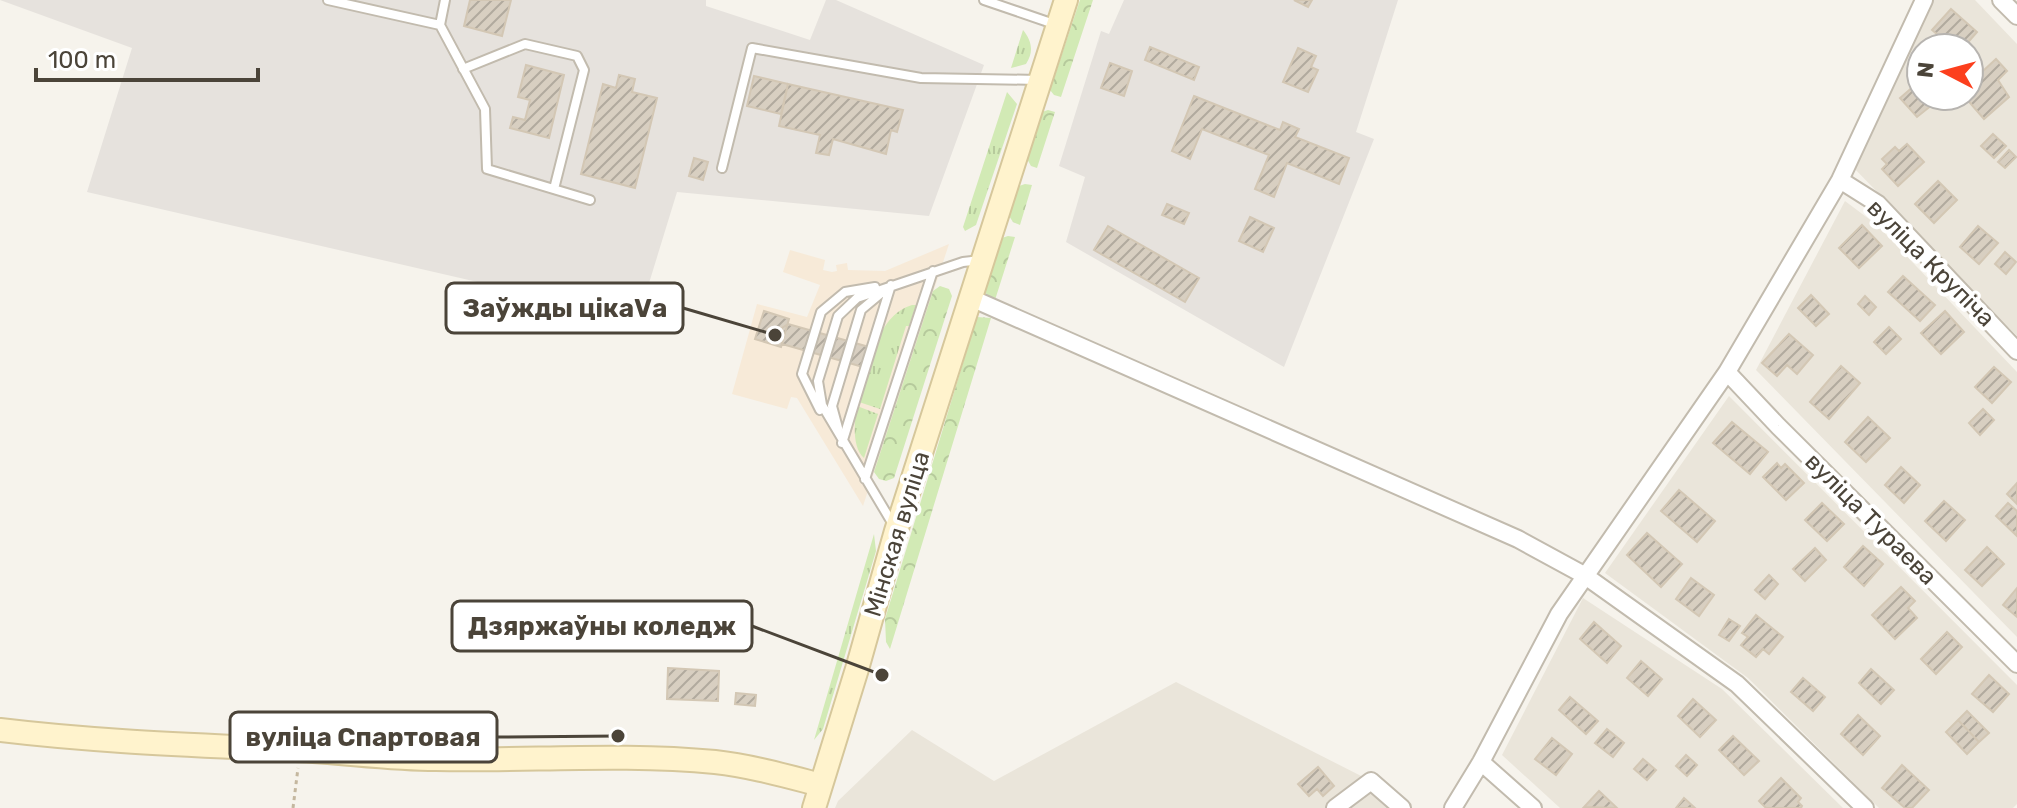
<svg xmlns="http://www.w3.org/2000/svg" width="2017" height="808" viewBox="0 0 2017 808" font-family="Rubik,sans-serif">
<defs>
<pattern id="grass-tufts" width="24" height="20" patternUnits="userSpaceOnUse" patternTransform="scale(2)"><rect width="24" height="20" fill="#d2eab5"/><path d="M3 7l-1-3M5 7V3M7 7l1-3M15 17l-1-3M17 17v-4M19 17l1-3" fill="none" stroke="#b6ca9c"/></pattern>
<pattern id="forest-crowns" width="20" height="18" patternUnits="userSpaceOnUse" patternTransform="scale(2)"><rect width="20" height="18" fill="#d2eab5"/><path d="M2 6a3 3 0 1 1 6 0M12 15a3 3 0 1 1 6 0" fill="none" stroke="#b6ca9c"/></pattern>
<pattern id="building-hatch" width="6" height="6" patternUnits="userSpaceOnUse" patternTransform="scale(2)"><rect width="6" height="6" fill="#d8cfc1"/><path d="M-1 1l2-2M0 6l6-6M5 7l2-2" fill="none" stroke="#b1aa9e"/></pattern>
</defs>
<rect width="100%" height="100%" fill="#f6f3ec"/>
<path fill="#eae5da" fill-rule="evenodd" d="M 1928,0 L 1975,0 L 2017,44 L 2017,336 L 1852,166 ZM 1921,48 L 1969,48 L 1969,96 L 1921,96 Z
M 1845,201 L 1877,225 L 2017,372 L 2017,637 L 1756,370 Z
M 1729,396 L 2017,685 L 2017,804 L 2013,808 L 1879,808 L 1748,678 L 1605,573 Z
M 1583,598 L 1722,689 L 1843,808 L 1560,808 L 1502,755 Z
M 1176,682 L 1371,781 L 1402,808 L 835,808 L 838,801 L 912,730 L 994,781 Z"/>
<path fill="#f7ead8" d="M 949,244 L 863,506 L 797,398 L 791,397 L 787,409 L 732,394 L 757,304 L 807,317 L 820,285 L 783,272 L 790,250 L 825,260 L 823,270 L 832,272 L 837,271 L 836,265 L 847,263 L 848,270 L 885,271 Z"/>
<path fill="#e6e2dd" d="M 0,0 L 706,0 L 706,6 L 810,40 L 826,0 L 836,0 L 984,65 L 929,216 L 677,192 L 638,319 L 87,192 L 132,48 Z
M 1124,0 L 1398,0 L 1356,132 L 1374,139 L 1284,367 L 1066,242 L 1085,177 L 1059,166 L 1101,31 L 1109,34 Z"/>
<path fill="url(#grass-tufts)" d="M 1023,30 C 1032,41 1034,52 1026,64 L 1011,68 Z
M 1007,92 L 1017,104 L 976,225 L 965,231 L 963,227 Z
M 912,305 L 916,305 L 909,326 L 906,326 L 880,409 L 859,402 C 869,370 875,316 912,305 Z
M 857,406 L 878,414 L 864,458 C 852,448 854,421 857,406 Z
M 874,534 L 876,551 L 823,729 L 814,740 Z"/>
<path fill="url(#forest-crowns)" d="M 1080,0 L 1093,0 L 1061,97 L 1054,95 L 1050,90 Z
M 1048,110 L 1055,112 L 1037,168 L 1031,166 L 1027,159 L 1042,112 Z
M 1025,184 L 1032,185 L 1020,225 L 1013,222 L 1009,216 L 1019,186 Z
M 1008,236 L 1015,237 L 995,300 L 988,297 L 985,291 L 1002,238 Z
M 940,286 L 949,289 L 952,296 L 894,478 L 886,481 L 879,479 L 874,472 L 933,291 Z
M 977,317 L 991,318 L 890,649 L 886,642 L 885,619 Z"/>
<path fill="url(#building-hatch)" stroke="#d3c7b4" stroke-width="2" d="M 470,0 L 511,0 L 502,36 L 464,26 Z
M 1294,0 L 1312,0 L 1308,7 Z
M 1951,9 L 1977,32 L 1963,48 L 1953,48 L 1932,30 Z
M 1150,47 L 1199,67 L 1194,80 L 1145,60 Z
M 1298,48 L 1316,56 L 1311,67 L 1318,70 L 1308,92 L 1283,82 Z
M 1996,59 L 2007,71 L 1998,80 L 2009,97 L 1984,119 L 1964,96 L 1969,96 L 1969,84 Z
M 1921,62 L 1921,81 L 1912,70 Z
M 1110,63 L 1132,71 L 1124,96 L 1101,88 Z
M 526,65 L 564,75 L 549,138 L 510,128 L 513,117 L 525,120 L 530,100 L 518,97 Z
M 619,75 L 635,79 L 632,92 L 657,98 L 635,188 L 581,174 L 603,84 L 616,88 Z
M 754,76 L 788,84 L 781,114 L 747,106 Z
M 788,84 L 903,110 L 897,132 L 891,130 L 886,154 L 833,139 L 829,155 L 816,153 L 820,135 L 779,126 Z
M 1915,85 L 1921,96 L 1924,96 L 1932,105 L 1917,117 L 1900,98 Z
M 1194,96 L 1280,130 L 1283,122 L 1299,129 L 1295,137 L 1349,158 L 1339,184 L 1287,163 L 1274,197 L 1255,189 L 1269,155 L 1202,129 L 1190,159 L 1172,151 Z
M 1993,134 L 2006,146 L 1994,158 L 1981,146 Z
M 1907,144 L 1924,162 L 1898,186 L 1882,169 L 1887,164 L 1882,159 L 1895,147 L 1899,151 Z
M 2009,150 L 2016,157 L 2005,168 L 1998,162 Z
M 694,158 L 708,162 L 703,180 L 689,176 Z
M 1938,181 L 1957,200 L 1934,223 L 1915,204 Z
M 1167,204 L 1189,213 L 1184,224 L 1162,215 Z
M 1250,217 L 1274,228 L 1263,252 L 1239,241 Z
M 1862,225 L 1882,246 L 1859,268 L 1839,248 Z
M 1108,226 L 1199,278 L 1185,302 L 1094,250 Z
M 1978,226 L 1998,243 L 1979,264 L 1960,247 Z
M 2005,252 L 2016,262 L 2006,274 L 1995,264 Z
M 1903,276 L 1935,305 L 1920,321 L 1888,292 Z
M 1811,295 L 1829,314 L 1816,326 L 1798,308 Z
M 1865,296 L 1876,307 L 1869,315 L 1858,304 Z
M 764,311 L 789,319 L 781,347 L 755,339 Z
M 1945,311 L 1964,332 L 1941,354 L 1921,333 Z
M 788,324 L 869,347 L 863,367 L 782,344 L 782,328 Z
M 1889,327 L 1901,339 L 1886,354 L 1874,342 Z
M 1789,334 L 1813,355 L 1797,374 L 1787,365 L 1777,376 L 1762,363 Z
M 1841,366 L 1860,383 L 1829,419 L 1810,402 Z
M 1994,367 L 2011,382 L 1992,403 L 1975,387 Z
M 1983,409 L 1994,420 L 1980,435 L 1969,423 Z
M 1868,417 L 1890,438 L 1866,462 L 1845,442 Z
M 1732,422 L 1768,452 L 1750,474 L 1713,443 Z
M 1777,463 L 1781,468 L 1785,464 L 1804,483 L 1786,500 L 1763,477 Z
M 1901,467 L 1920,485 L 1904,503 L 1885,485 Z
M 2017,483 L 2017,504 L 2007,494 Z
M 1679,490 L 1715,521 L 1697,542 L 1661,511 Z
M 1944,501 L 1965,520 L 1946,541 L 1925,521 Z
M 1822,503 L 1844,524 L 1827,541 L 1805,520 Z
M 2008,503 L 2017,511 L 2017,536 L 1996,516 Z
M 1647,533 L 1682,564 L 1661,587 L 1627,555 Z
M 1863,546 L 1883,564 L 1864,586 L 1844,567 Z
M 1987,547 L 2004,564 L 1982,586 L 1965,570 Z
M 1815,548 L 1826,560 L 1805,581 L 1793,569 Z
M 1769,575 L 1778,584 L 1765,599 L 1755,590 Z
M 1691,578 L 1714,595 L 1699,616 L 1676,599 Z
M 1901,587 L 1915,601 L 1908,608 L 1917,618 L 1895,639 L 1872,615 Z
M 2017,588 L 2017,617 L 2003,605 Z
M 1756,615 L 1783,637 L 1769,654 L 1763,649 L 1756,657 L 1741,645 L 1748,637 L 1742,633 Z
M 1729,619 L 1740,626 L 1729,641 L 1719,635 Z
M 1594,622 L 1621,646 L 1607,663 L 1580,639 Z
M 1947,632 L 1962,647 L 1936,674 L 1921,659 Z
M 1641,661 L 1662,679 L 1648,696 L 1627,678 Z
M 668,668 L 719,671 L 718,701 L 667,699 Z
M 1871,669 L 1894,690 L 1881,704 L 1859,683 Z
M 1989,675 L 2009,694 L 1993,712 L 1972,694 Z
M 1803,678 L 1825,697 L 1813,711 L 1791,692 Z
M 736,693 L 756,695 L 755,706 L 735,704 Z
M 1570,697 L 1598,721 L 1586,734 L 1559,710 Z
M 1693,699 L 1716,720 L 1700,737 L 1678,716 Z
M 1967,711 L 1989,733 L 1979,742 L 1958,720 Z
M 1858,715 L 1880,736 L 1863,755 L 1841,734 Z
M 1958,720 L 1979,742 L 1967,754 L 1946,732 Z
M 1607,729 L 1624,743 L 1613,757 L 1595,743 Z
M 1733,736 L 1759,761 L 1744,775 L 1719,750 Z
M 1552,738 L 1572,754 L 1556,775 L 1535,759 Z
M 1686,755 L 1697,765 L 1687,776 L 1676,766 Z
M 1643,759 L 1656,770 L 1647,780 L 1634,769 Z
M 1902,765 L 1929,790 L 1912,808 L 1905,808 L 1882,788 Z
M 1318,767 L 1334,786 L 1323,796 L 1317,789 L 1309,796 L 1298,784 Z
M 1781,778 L 1801,798 L 1798,802 L 1802,806 L 1801,808 L 1766,808 L 1759,801 Z
M 1599,791 L 1617,808 L 1584,807 Z
M 1684,798 L 1695,808 L 1676,808 Z"/>
<g fill="none" stroke-linecap="round" stroke-linejoin="round">
<g stroke="#c2bbae" stroke-width="12">
<path id="lane" d="M 328,0 L 440,25
M 445,0 L 440,25 L 485,109 L 487,169 L 590,200
M 984,0 L 1057,25
M 463,69 L 525,44 L 577,56 L 584,70 L 554,189
M 722,168 L 752,48 L 921,78 L 1039,80
M 820,410 L 802,374 L 821,312 L 845,292 L 875,287
M 838,428 L 832,406 L 861,310 L 885,290
M 842,443 L 891,285
M 865,479 L 933,271
M 894,526 L 822,405 L 818,381 L 838,316 L 857,298 L 963,262 L 981,260"/>
</g>
<g stroke="#c2bbae" stroke-width="20">
<path id="street" d="M 2001,0 L 2017,16
M 1840,180 L 1878,204 L 2017,351
M 971,298 L 1518,539 L 1584,575 L 1737,684 L 1865,808
M 1727,372 L 1778,426 L 2017,664
M 1481,762 L 1533,808
M 1335,808 L 1371,781 L 1402,808
M 1453,808 L 1481,762 L 1559,614 L 1727,372 L 1840,180 L 1924,0"/>
</g>
<g stroke="#d6c79b" stroke-width="26">
<path id="secondary" d="M 0,730 C 99,742 197,745 296,750 C 343,752 389,759 436,759 C 528,761 622,753 715,762 C 751,766 786,776 821,785
M 814,808 L 857,669 L 896,531 L 1066,0"/>
</g>
<path stroke="#c4b79f" stroke-width="3" stroke-dasharray="4 4" stroke-linecap="butt" d="M 293,808 L 298,768"/>
<use href="#lane" stroke="#fff" stroke-width="8"/>
<use href="#street" stroke="#fff" stroke-width="16"/>
<use href="#secondary" stroke="#fff3cd" stroke-width="22"/>
</g>
<g text-anchor="middle" dominant-baseline="central" stroke-width="8" stroke-linejoin="round" paint-order="stroke">
<g font-size="24" fill="#4b4439" stroke="#fff">
<text transform="translate(1931 263) rotate(45)">вуліца Крупіча</text>
<text transform="translate(1871 519) rotate(45)">вуліца Тураева</text>
<text transform="translate(897 534) rotate(-73)">Мінская вуліца</text>
</g>
</g>
<path fill="none" stroke="#4b4439" stroke-width="3" d="M775 335L683 308M882 675L752 626M618 736L497 737"/>
<g fill="#4b4439" stroke="#fff" stroke-width="3">
<circle cx="775" cy="335" r="8"/>
<circle cx="882" cy="675" r="8"/>
<circle cx="618" cy="736" r="8"/>
</g>
<g fill="#fff" stroke="#4b4439" stroke-width="3">
<rect x="446" y="283" width="237" height="50" rx="8"/>
<rect x="452" y="601" width="300" height="50" rx="8"/>
<rect x="230" y="712" width="267" height="50" rx="8"/>
</g>
<g font-size="26" text-anchor="middle" font-weight="bold" fill="#4b4439">
<text x="565" y="317">Заўжды цікаVа</text>
<text x="602" y="635">Дзяржаўны коледж</text>
<text x="363" y="746">вуліца Спартовая</text>
</g>
<g transform="translate(1945 72) rotate(276)"><circle r="38" fill="#ffffff" stroke="#b7b4b0" stroke-width="2"/>
<path d="M0-6L14 30L0 20L-14 30Z" fill="#fc3f1d"/>
<text y="-12" font-size="22" font-weight="bold" text-anchor="middle" fill="#4b4439">N</text>
</g>
<path d="M36 68v12h222v-12" fill="none" stroke="#4b4439" stroke-width="4"/>
<text x="48" y="68" font-size="24" fill="#4b4439" stroke="#ffffff" stroke-width="6" paint-order="stroke">100 m</text>
</svg>
